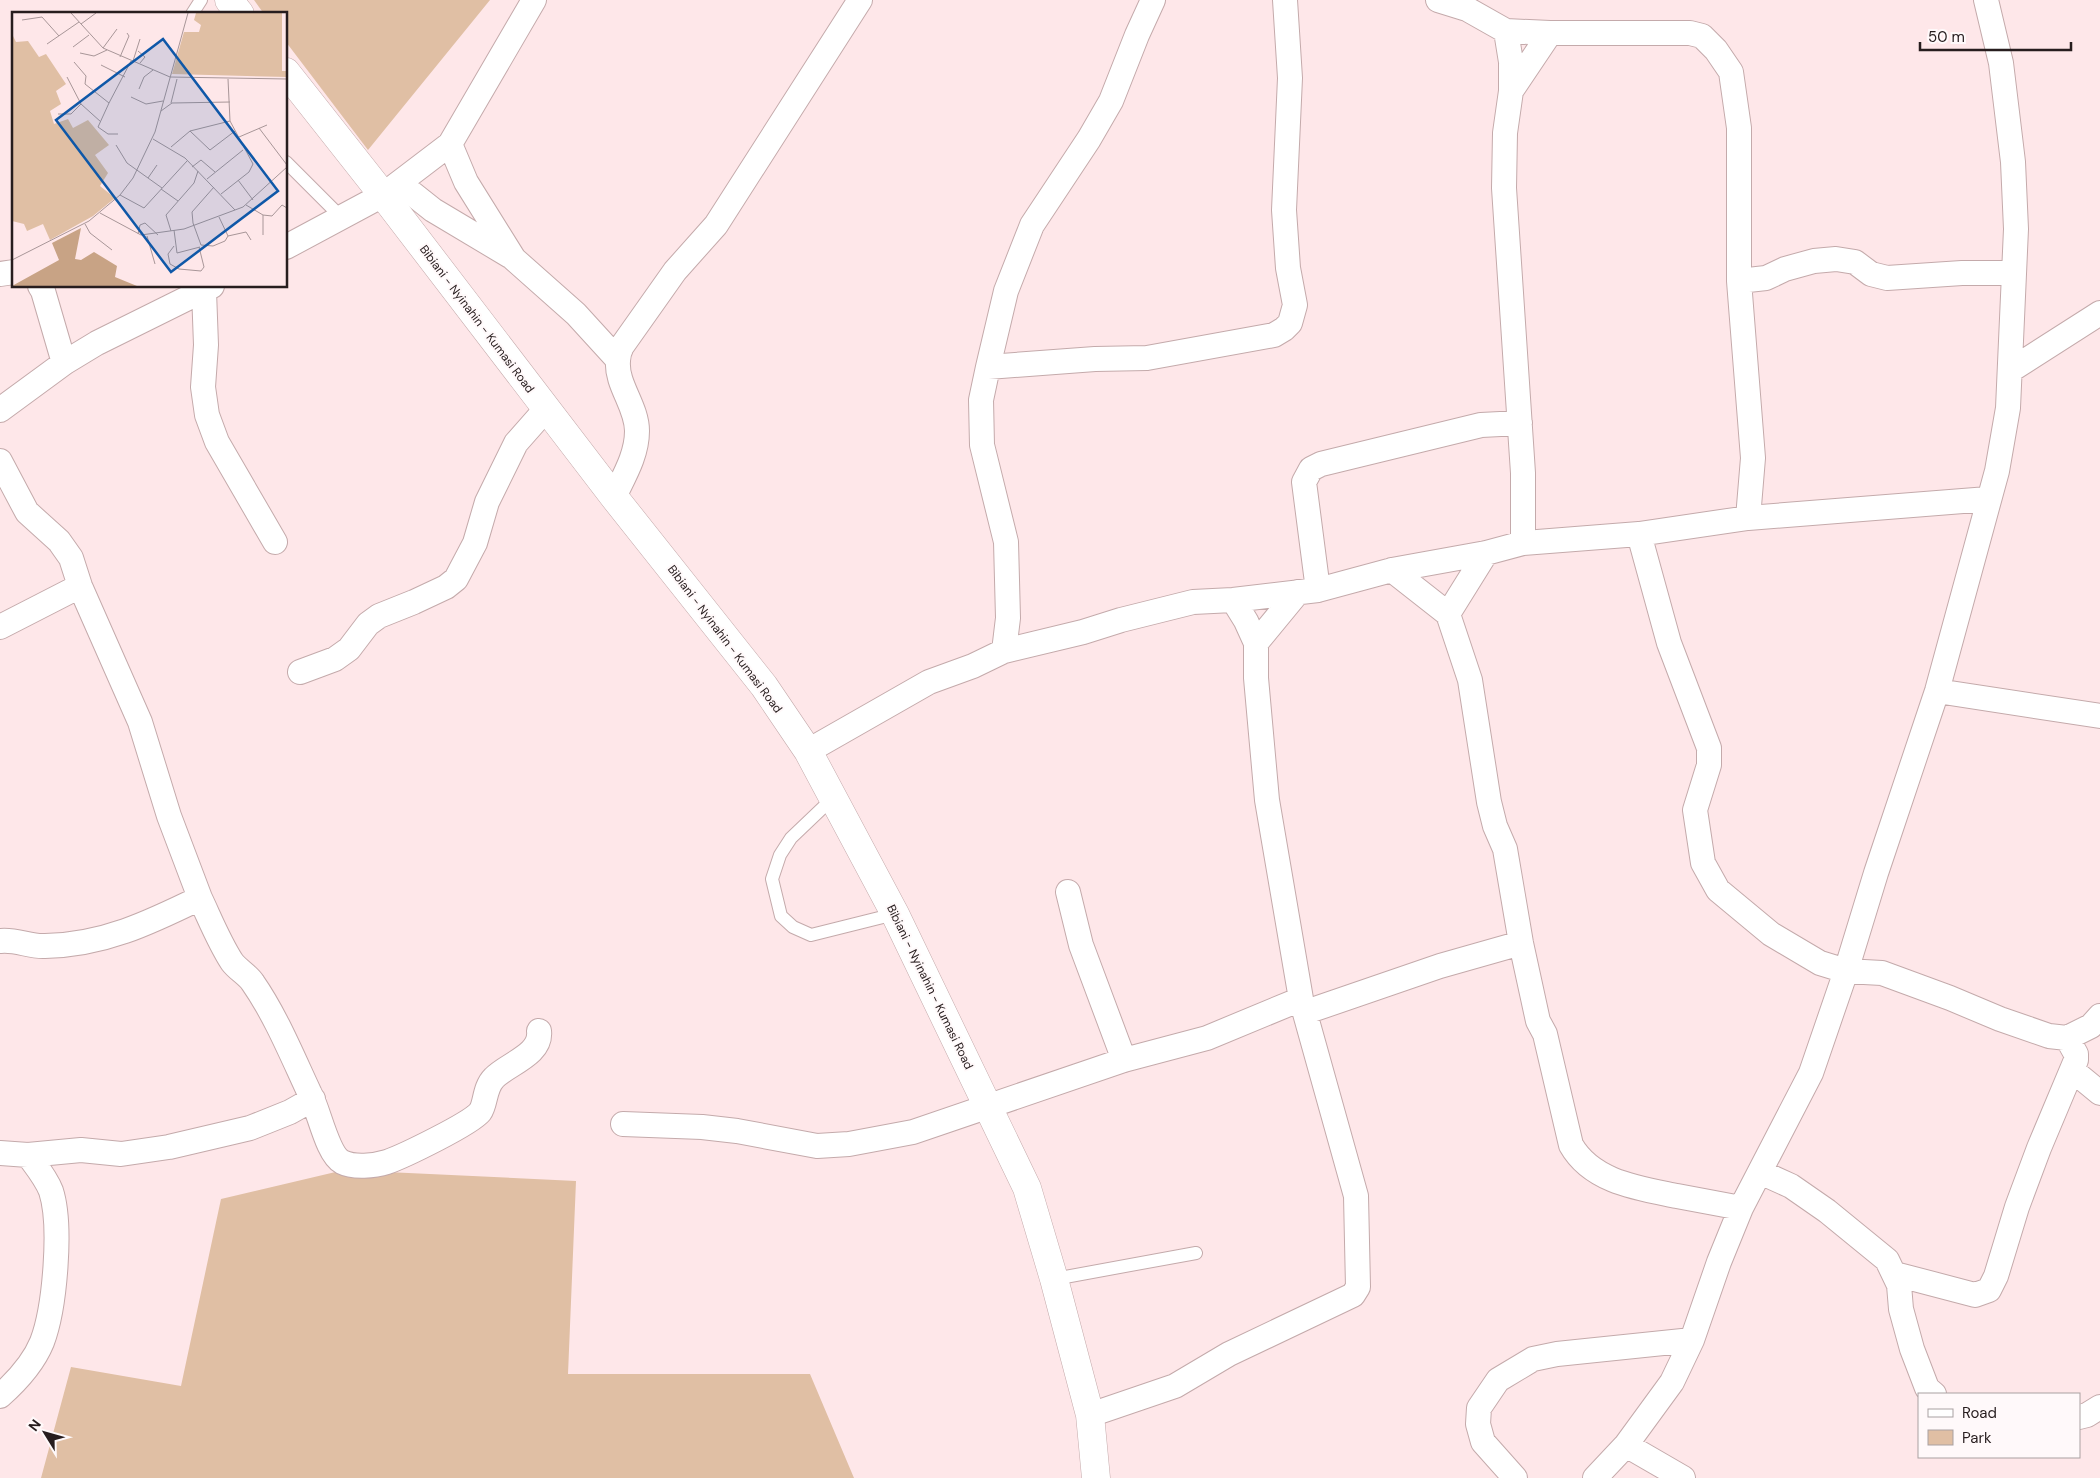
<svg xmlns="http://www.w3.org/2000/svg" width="2100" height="1478" viewBox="0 0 2100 1478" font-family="'DM Sans',sans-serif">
<rect width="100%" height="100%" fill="#fee7e9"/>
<path fill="#e0bfa4" d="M 254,0 L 490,0 L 368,150 L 286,42 L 286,14 L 264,14 Z
M 344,1170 L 576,1181 L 568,1374 L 810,1374 L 854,1478 L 41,1478 L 71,1367 L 181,1386 L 221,1199 Z"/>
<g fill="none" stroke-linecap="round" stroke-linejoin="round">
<g stroke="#c4aaab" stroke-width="14">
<path id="service" d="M 192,14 L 201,0
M 286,162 L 341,217
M 834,797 L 791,838 L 780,855 L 772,879 L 781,916 L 793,927 L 811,935 L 895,914
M 1054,1279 L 1196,1253"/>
</g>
<g stroke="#c4aaab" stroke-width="26">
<path id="minor" d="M 1438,0 L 1467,9 L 1506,31 L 1550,33 L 1690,33 L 1702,36 L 1716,50 L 1731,72 L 1739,128 L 1739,281 L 1753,458 L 1748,518
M 1506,31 L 1511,62 L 1511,91 L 1505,133 L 1504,188 L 1523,473 L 1523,543
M 1511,91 L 1550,33
M 450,144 L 466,182 L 514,259 L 576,314 L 618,360
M 399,183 L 433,210 L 510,256
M 286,247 L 383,195 L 450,144 L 534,0
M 0,274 L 14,272
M 1739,281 L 1766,278 L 1785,269 L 1814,261 L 1836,259 L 1855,262 L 1871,274 L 1887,278 L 1962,273 L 2013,273
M 40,286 L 43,291 L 64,363
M 204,291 L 206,345 L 203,387 L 207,415 L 217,442 L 275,542
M 988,367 L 1095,359 L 1147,358 L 1274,335 L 1284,329 L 1290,323 L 1295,305 L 1288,268 L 1284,210 L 1290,78 L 1285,0
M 2011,370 L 2100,313
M 0,410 L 64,363 L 97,343 L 212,286
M 0,461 L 27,512 L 59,541 L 71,558 L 80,586 L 140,722 L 169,816 L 200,898 C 149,923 103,945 45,946 C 30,947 16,939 0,941
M 614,497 C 624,476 637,455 637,431 C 637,406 616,385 618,361 C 618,356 620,350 622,346 L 675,271 L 716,225 L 860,0
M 1639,534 L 1669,643 L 1709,748 L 1709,765 L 1695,810 L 1703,863 L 1718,890 L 1771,934 L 1820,963 L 1846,971 L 1882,973 L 1950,998 L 2000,1019 L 2049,1036 L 2067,1038 L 2091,1026 L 2100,1016
M 1392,570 L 1448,614 L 1470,680 L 1489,802 L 1495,826 L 1505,849 L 1521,943 L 1538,1021 L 1545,1034 L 1571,1145 C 1592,1182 1638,1188 1677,1196 C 1698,1200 1719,1204 1741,1208
M 1318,590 L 1304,482 L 1311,469 L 1321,464 L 1481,425 L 1520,423
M 1448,614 L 1486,553
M 0,627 L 80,586
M 1256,643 L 1298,592
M 1004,651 L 1008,618 L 1006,542 L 982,445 L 981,400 L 988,367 L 1006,291 L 1032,225 L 1089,139 L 1111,101 L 1137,35 L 1153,0
M 300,672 L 335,659 L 349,649 L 368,624 L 379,616 L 414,602 L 446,587 L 456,579 L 475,543 L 487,502 L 516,443 L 546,409
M 1937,691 L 2100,716
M 808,751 L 929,682 L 973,666 L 1004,651 L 1083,632 L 1121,620 L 1193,602 L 1233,600 L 1318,590 L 1392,570 L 1486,553 L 1523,543 L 1639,534 L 1748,518 L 1988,499
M 1068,892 L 1081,945 L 1124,1060
M 200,898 C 210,919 219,942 232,962 C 238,970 248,975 253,983 C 276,1016 293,1058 310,1094 C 319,1110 327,1154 342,1162 C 354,1168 374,1166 387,1162 C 404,1156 470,1124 480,1112 C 486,1104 484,1088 494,1078 C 507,1064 542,1055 539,1031
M 1306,1012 L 1440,966 L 1521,943
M 2072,1070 L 2100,1093
M 623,1124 L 702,1127 L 737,1131 L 817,1146 L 849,1144 L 913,1132 L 1124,1060 L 1207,1038 L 1301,999
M 0,1153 L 28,1155 L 81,1150 L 121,1154 L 169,1147 L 250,1128 L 290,1112 L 313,1099
M 1760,1172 L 1791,1186 L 1827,1211 L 1887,1260 L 1899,1285 L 1901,1309 L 1912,1349 L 1927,1388 L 1934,1394
M 1895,1274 L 1975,1295 L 1989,1290 L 1996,1276 L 2017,1207 L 2039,1148 L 2076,1060 L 2076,1054 L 2067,1038
M 0,1396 C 17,1381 33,1364 42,1342 C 55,1308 62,1225 51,1191 C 46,1178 36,1166 28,1155
M 1090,1415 L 1175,1386 L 1229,1354 L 1353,1295 L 1358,1287 L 1356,1196 L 1301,999 L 1267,800 L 1256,678 L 1256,643 L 1246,621 L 1233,600
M 2079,1417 L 2087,1415 L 2100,1407
M 1626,1445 L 1683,1478
M 1515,1478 L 1483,1442 L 1478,1424 L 1479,1408 L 1498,1380 L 1533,1359 L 1557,1354 L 1692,1340
M 1595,1478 L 1626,1445 L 1672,1382 L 1692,1340 L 1719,1262 L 1741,1208 L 1811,1073 L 1846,971 L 1876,873 L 1937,691 L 1997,471 L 2008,408 L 2016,229 L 2013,162 L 2001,63 L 1986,0"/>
</g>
<g stroke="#c4aaab" stroke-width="29">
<path id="primary" d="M 229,0 L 240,14
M 286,72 L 383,195 L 614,497 L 764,686 L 808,751 L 895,914 L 1027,1188 L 1054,1279 L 1090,1415 L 1096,1478"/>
</g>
<use href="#service" stroke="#fff" stroke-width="12"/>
<use href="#minor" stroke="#fff" stroke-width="24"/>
<use href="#primary" stroke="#fff" stroke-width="28"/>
</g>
<g text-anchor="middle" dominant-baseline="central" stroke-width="4" stroke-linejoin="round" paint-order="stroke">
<g font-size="12" fill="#271d1e" stroke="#fff9fa">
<text transform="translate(477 319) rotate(53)">Bibiani - Nyinahin - Kumasi Road</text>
<text transform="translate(725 639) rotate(53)">Bibiani - Nyinahin - Kumasi Road</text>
<text transform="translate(930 987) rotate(64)">Bibiani - Nyinahin - Kumasi Road</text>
</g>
</g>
<g transform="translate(12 12)">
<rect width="275" height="275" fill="#fee7e9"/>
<path d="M 184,1 L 270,1 L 270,59 L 275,59 L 275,65 L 160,62 L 172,20 L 187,20 L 189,13 L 182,8 ZM 0,22 L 4,30 L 16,29 L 27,45 L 34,42 L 54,72 L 44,79 L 49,92 L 38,99 L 42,112 L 56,107 L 61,116 L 76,108 L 97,133 L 83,143 L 96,161 L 88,174 L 103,186 L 81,204 L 38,228 L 31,212 L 15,219 L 12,212 L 0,209 Z" fill="#e0bfa4"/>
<path d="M 69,216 L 63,247 L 69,248 L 82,240 L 105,254 L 103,265 L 125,274 L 0,274 L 47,248 L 40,231 Z" fill="#c8a385"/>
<path fill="none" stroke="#a89698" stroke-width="1" d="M 59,1 L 91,36 L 158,65 L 275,67M 10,8 L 30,5 L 47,24M 69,12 L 84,1M 35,32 L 67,10M 61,35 L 77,23M 91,36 L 105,17M 126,39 L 133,45 L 128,51M 68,41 L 82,44 L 95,38M 108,45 L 117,24 L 115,21M 121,49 L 128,27M 62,50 L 74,64 L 73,72 L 97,91 L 119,49M 89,53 L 113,65M 55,65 L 69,92 L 89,110M 127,77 L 132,65 L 141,58M 119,85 L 134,92 L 151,89M 97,91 L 86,115 L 96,122 L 106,122M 159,91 L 165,67M 149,99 L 160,91 L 218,90M 46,102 L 59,102 L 69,92M 247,116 L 275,153M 178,119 L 198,138 L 223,119M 227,125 L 255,113M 141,127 L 173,146 L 223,198M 104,133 L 115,151 L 150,176M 159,135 L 178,119 L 218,109M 180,155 L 189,148 L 203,160M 136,166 L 145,153M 195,167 L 231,138M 226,168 L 241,188M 149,177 L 166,189M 209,182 L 237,160 L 241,152 L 218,109 L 216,67M 108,183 L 132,196 L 175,149M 234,193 L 251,203 L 251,223M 88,201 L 129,223 L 172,217 L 231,195 L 275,155M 251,203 L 260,204 L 270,193 L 275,196M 207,205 L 216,224M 73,212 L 78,221 L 100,238M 162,218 L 165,241 L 188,235M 159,219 L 154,203 L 182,171 L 186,159M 126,222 L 128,213 L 133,211 L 146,223M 135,224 L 143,252M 189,233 L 181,211 L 180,200 L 202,175M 189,233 L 201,234 L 213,229 L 216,224 L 234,220 L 239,228M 162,234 L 156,242 L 158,252 L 167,257 L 189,259 L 192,255 L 187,235M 0,248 L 77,209 L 108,183 L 121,166 L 143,120 L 176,1"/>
<path fill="#0f58a8" fill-opacity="0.15" stroke="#0f58a8" stroke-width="2.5" d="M 151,27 L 266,179 L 159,260 L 44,108 Z"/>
<rect width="275" height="275" fill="none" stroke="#271d1e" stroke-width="2.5"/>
</g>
<rect x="1918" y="1393" width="162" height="65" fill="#fff9fa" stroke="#a9a1a2"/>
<rect x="1928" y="1409" width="25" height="8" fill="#ffffff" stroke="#a9a1a2"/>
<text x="1962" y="1418" font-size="15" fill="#271d1e">Road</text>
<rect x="1928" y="1430" width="25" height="15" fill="#e0bfa4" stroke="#a9a1a2"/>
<text x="1962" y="1443" font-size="15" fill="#271d1e">Park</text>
<g transform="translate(45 1433) rotate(307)" stroke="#fff9fa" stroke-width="4" paint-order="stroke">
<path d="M0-4L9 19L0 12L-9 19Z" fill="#271d1e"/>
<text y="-8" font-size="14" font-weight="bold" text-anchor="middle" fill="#271d1e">N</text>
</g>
<path d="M1920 42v8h151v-8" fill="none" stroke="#271d1e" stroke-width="2.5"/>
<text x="1928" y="42" font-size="15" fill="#271d1e" stroke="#fff9fa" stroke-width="4" paint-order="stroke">50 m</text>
</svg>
